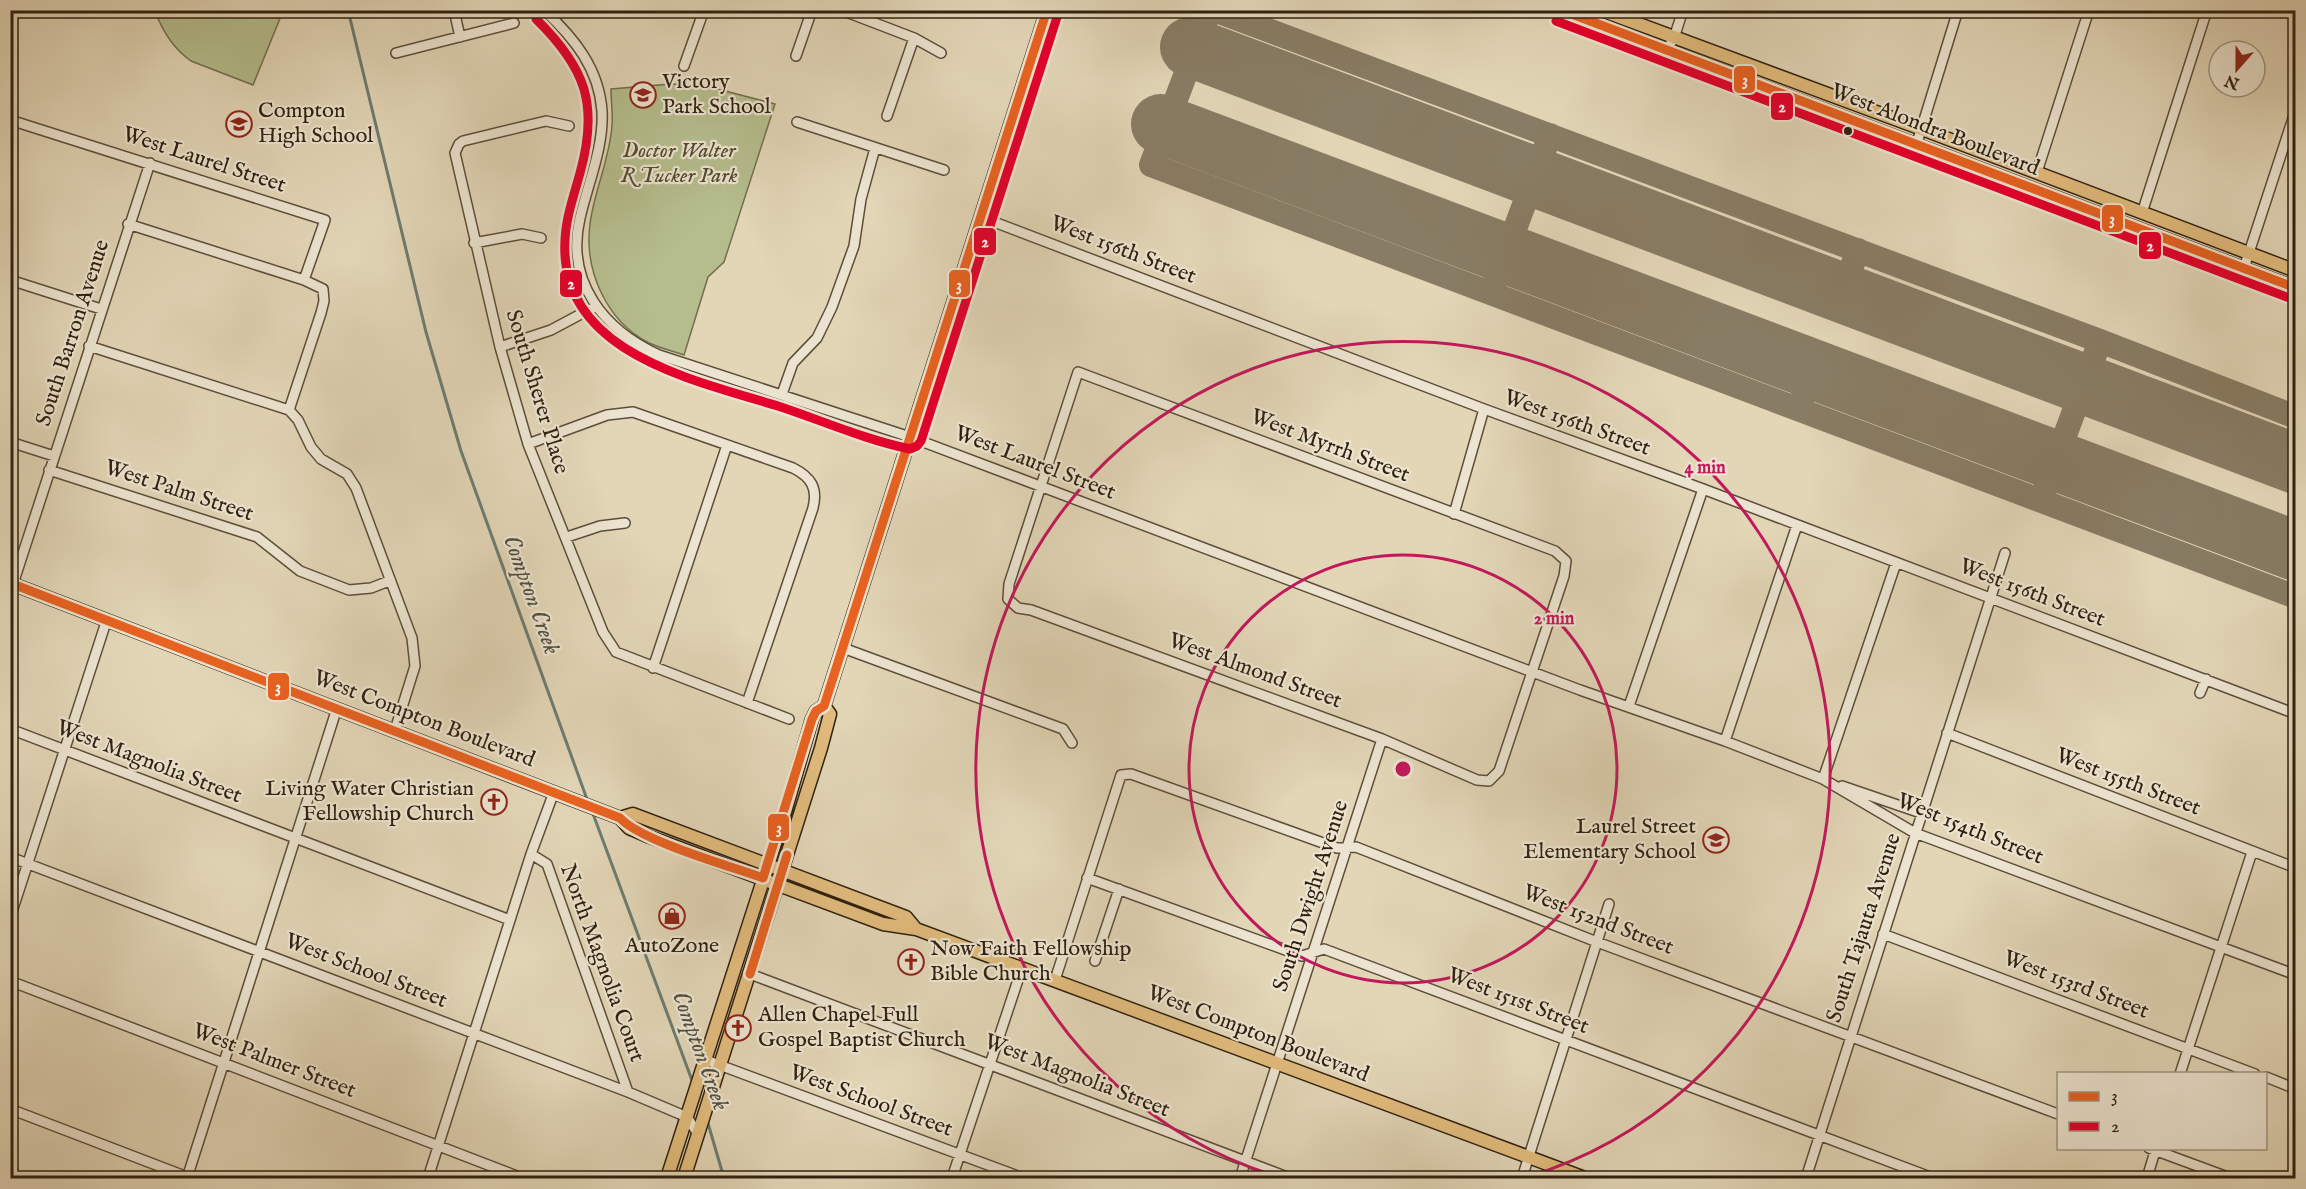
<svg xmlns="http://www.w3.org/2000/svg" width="2306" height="1189" viewBox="0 0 2306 1189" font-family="'IM FELL English',serif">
<rect width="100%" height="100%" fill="#e2d6b7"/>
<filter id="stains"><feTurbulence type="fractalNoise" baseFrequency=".00333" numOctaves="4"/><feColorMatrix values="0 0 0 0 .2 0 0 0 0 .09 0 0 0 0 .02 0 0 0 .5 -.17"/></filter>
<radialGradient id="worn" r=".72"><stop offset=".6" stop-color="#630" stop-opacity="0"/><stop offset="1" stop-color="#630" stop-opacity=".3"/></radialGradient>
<path fill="#b5bd8d" stroke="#726f4e" stroke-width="1.5" d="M 155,11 L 283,11 L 253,85 L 191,61 C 174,49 162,30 155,11 Z
M 671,84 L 706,86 L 775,104 L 724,262 L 708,277 L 684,355 C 672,351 660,348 649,343 C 606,321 584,270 590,224 C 594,191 610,159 612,125 C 613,114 611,101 611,89 Z"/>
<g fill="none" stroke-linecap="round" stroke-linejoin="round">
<path stroke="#6c7c72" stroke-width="3" d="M 348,10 L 426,332 L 461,451 L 588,802
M 592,811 L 693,1083
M 707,1120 L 724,1178"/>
<path stroke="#887c64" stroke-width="24" d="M 1210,10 L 1151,165 L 2296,597
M 1214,10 L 2100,341 L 2296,417
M 1491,293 L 1550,135
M 1842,293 L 1858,250
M 1799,408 L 1814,368
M 2041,500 L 2100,341"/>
<path stroke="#887c64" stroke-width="60" d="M 1190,47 L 2296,464
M 1161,124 L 2296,551"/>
<g stroke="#5c4e3a" stroke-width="12">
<path id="minor" d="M 454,10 L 460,37
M 544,10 C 574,38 599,68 602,111 C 604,147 588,183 580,218 C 565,282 604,330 659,355 L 910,437 L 1580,690 L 1725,741 L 1823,779 L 1915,833 L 2296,975
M 841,10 L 914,38 L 941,53
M 596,12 L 596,10
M 1666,51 L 1674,38 L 1683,10
M 396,53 L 514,23
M 796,56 L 812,10
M 684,66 L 704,10
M 887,116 L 914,38
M 10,120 L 325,220 L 304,280
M 797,122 L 944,170
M 569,126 L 546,121 L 463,141 L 459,144 L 455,153 L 500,347 L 528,444 L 603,632 L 616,652 L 789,719
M 1916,146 L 1958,10
M 2037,172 L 2089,10
M 2142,213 L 2207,10
M 981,217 L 1484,409 L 1703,489 L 2296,714
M 128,224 L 304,280 L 323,289 L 324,301 L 321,313 L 289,410
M 474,243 L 522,234 L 541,238
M 2244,268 L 2296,109
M 10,280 L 101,309
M 89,346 L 289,410 L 298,420 L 311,447 L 321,459 L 347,474 L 356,488 L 412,638 L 415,666 L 395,730
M 500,347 L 551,330 L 594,307
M 1078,372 L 1555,551 L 1566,561 L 1564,576 L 1499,771 L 1489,781 L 1477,780 L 1382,739 L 1031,610 L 1018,608 L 1008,599 L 1009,584 Z
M 782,394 L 793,363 L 817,338 L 832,307 L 854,246 L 861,199 L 875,148
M 10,442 L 54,456
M 528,444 L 607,415 L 633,412 L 793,468 C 811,477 818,488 813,508 L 747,703
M 49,470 L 257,537 L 300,571 L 349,590 L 371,588 L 389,581
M 1454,514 L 1484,409
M 567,537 L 600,526 L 625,523
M 13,584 L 150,163
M 843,648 L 1063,729 L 1072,743
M 653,668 L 727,445
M 2200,693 L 2206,679
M 1629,706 L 1703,489
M 10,729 L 510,920
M 1947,733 L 2296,868
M 1725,741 L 1797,525
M 1826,780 L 1823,779 L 1896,563
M 1842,786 L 1921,813
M 531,854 L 547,864 L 628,1092
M 10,857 L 628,1092 L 687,1117 L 698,1134
M 1087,878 L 1302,956 L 1324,949 L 1933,1178
M 10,918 L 107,619
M 1883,934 L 2255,1074
M 1095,961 L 1119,889
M 750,974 L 1290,1178
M 1055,980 L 1121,775 L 1131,774 L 1337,848 L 1356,847 L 1597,942 L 2058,1114
M 10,981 L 522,1178
M 706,1060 L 1023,1178
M 2180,1074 L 2252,852
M 2266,1077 L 2296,1089
M 10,1109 L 190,1178
M 2149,1148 L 2230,1178
M 187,1178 L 337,708
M 428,1178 L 531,854 L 554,792
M 952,1178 L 1022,968
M 1240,1178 L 1382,739
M 1522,1178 L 1609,904
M 1806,1178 L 2005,553
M 2147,1178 L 2156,1148"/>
</g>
<g stroke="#2f2110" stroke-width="15">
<path id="major" d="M 1560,10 L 2296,288
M 1601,10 L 1922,129 L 2296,271
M 10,583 L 620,818 L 629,828 L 650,837 L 883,924 L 916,929 L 1585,1178
M 620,818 L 633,814 L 906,917 L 916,929
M 667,1178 L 785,812 L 812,719 L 816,711 L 824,706 L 1047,10
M 684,1178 L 821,748 L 830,714 L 824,706"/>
</g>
<use href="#minor" stroke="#ece4d0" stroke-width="9"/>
<use href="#major" stroke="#e1bb7c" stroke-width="12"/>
<g stroke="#ece4d0" stroke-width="14">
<path id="bus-1" d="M 1561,10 L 2296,288
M 10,583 L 620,818 C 641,841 730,866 763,878 L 812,719 L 816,711 L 824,706 L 1047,10
M 750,974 L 787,855"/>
</g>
<g stroke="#ece4d0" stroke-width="14">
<path id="bus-2" d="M 536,19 C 586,68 599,105 580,173 C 574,195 566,217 565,240 C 558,356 701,381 784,408 C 825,422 867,440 910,449 L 917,446 L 921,441 L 1058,14
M 1556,21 L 2292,299"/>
</g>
<use href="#bus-1" stroke="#e86221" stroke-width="9"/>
<use href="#bus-2" stroke="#e4002b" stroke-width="9"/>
</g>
<g fill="none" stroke="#c2185b" stroke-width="3">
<circle cx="1403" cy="769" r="214"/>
<path d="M1282 1178A427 427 0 1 1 1524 1178"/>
</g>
<defs>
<g id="school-ring" transform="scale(1.35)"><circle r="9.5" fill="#ece4d0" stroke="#8f2418" stroke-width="1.5"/><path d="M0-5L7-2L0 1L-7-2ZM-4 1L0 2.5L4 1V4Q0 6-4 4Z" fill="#8f2418"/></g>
<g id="church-ring" transform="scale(1.35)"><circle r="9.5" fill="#ece4d0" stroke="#8f2418" stroke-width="1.5"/><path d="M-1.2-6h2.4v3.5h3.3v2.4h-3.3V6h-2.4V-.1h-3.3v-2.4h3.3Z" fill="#8f2418"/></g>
<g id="shop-ring" transform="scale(1.35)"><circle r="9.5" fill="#ece4d0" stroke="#8f2418" stroke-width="1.5"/><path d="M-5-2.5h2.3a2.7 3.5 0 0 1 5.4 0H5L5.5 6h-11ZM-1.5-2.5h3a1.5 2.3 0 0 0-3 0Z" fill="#8f2418"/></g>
</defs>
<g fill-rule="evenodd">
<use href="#school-ring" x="643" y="95"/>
<use href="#school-ring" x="239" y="124"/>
<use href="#church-ring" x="494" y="802"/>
<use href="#school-ring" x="1716" y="840"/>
<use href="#shop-ring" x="672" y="916"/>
<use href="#church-ring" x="911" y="962"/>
<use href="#church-ring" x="738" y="1028"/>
</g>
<circle fill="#2f2110" stroke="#ece4d0" stroke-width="2" cx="1848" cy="131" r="5"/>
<g text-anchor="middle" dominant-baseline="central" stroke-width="4.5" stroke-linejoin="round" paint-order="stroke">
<g font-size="22" fill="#2f2110" stroke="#ece4d0" text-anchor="start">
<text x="662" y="82">Victory<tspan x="662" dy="25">Park School</tspan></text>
<text x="258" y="111">Compton<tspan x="258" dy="25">High School</tspan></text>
<text x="474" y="789" text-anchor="end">Living Water Christian<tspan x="474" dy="25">Fellowship Church</tspan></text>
<text x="1696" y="827" text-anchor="end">Laurel Street<tspan x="1696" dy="25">Elementary School</tspan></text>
<text x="672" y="946" text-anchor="middle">AutoZone</text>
<text x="930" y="949">Now Faith Fellowship<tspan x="930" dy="25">Bible Church</tspan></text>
<text x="758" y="1015">Allen Chapel Full<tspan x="758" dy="25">Gospel Baptist Church</tspan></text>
</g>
<g font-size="22" fill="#2f2110" stroke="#ece4d0">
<text transform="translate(1935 130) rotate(21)">West Alondra Boulevard</text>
<text transform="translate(204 160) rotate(18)">West Laurel Street</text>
<text transform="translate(1123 250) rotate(21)">West 156th Street</text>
<text transform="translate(73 333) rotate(-72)">South Barron Avenue</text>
<text transform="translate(537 392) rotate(73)">South Sherer Place</text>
<text transform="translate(1577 423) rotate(20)">West 156th Street</text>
<text transform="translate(1330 446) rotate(21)">West Myrrh Street</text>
<text transform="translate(1035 463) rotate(21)">West Laurel Street</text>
<text transform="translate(179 491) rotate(18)">West Palm Street</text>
<text transform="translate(2032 593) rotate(21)">West 156th Street</text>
<text transform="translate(1255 671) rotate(20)">West Almond Street</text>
<text transform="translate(424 719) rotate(21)">West Compton Boulevard</text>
<text transform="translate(149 762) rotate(21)">West Magnolia Street</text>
<text transform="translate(2128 782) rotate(21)">West 155th Street</text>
<text transform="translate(1970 829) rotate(22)">West 154th Street</text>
<text transform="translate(1311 896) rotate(-72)">South Dwight Avenue</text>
<text transform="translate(1598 920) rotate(21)">West 152nd Street</text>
<text transform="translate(1864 928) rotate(-72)">South Tajauta Avenue</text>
<text transform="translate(602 963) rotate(70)">North Magnolia Court</text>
<text transform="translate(366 971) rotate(21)">West School Street</text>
<text transform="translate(2076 985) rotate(21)">West 153rd Street</text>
<text transform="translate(1518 1001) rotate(21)">West 151st Street</text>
<text transform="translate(1258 1034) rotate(21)">West Compton Boulevard</text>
<text transform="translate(274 1061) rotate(21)">West Palmer Street</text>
<text transform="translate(1077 1076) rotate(21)">West Magnolia Street</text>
<text transform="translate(871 1101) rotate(20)">West School Street</text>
</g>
<g font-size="22" font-style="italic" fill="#50482f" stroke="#ece4d0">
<text x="679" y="151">Doctor Walter<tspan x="679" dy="25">R Tucker Park</tspan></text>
</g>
<g font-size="24" font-style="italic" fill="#4e4e41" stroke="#ece4d0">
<text transform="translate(531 595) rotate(70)">Compton Creek</text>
<text transform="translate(700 1051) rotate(70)">Compton Creek</text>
</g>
</g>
<circle cx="1403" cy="769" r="9" fill="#c2185b" stroke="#ece4d0" stroke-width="3"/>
<g font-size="18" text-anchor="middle" font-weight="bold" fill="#c2185b" stroke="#ece4d0" stroke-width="4.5" stroke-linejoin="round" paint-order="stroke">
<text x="1705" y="473">4 min</text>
<text x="1554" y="624">2 min</text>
</g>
<g stroke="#ece4d0" stroke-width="2">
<rect x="1733" y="65" width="23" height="29" rx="6" fill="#e86221"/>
<rect x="1770" y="92" width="24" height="29" rx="6" fill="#e4002b"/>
<rect x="2101" y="204" width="23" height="29" rx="6" fill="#e86221"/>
<rect x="973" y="227" width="24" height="29" rx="6" fill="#e4002b"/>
<rect x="2138" y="231" width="24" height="29" rx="6" fill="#e4002b"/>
<rect x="559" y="269" width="24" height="29" rx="6" fill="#e4002b"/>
<rect x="948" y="269" width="23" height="29" rx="6" fill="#e86221"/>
<rect x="267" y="672" width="23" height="29" rx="6" fill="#e86221"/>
<rect x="767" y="813" width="23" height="29" rx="6" fill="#e86221"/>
</g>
<g font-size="16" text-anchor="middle" font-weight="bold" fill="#fff">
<text x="1745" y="85">3</text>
<text x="1782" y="112">2</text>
<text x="2112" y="224">3</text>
<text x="985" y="247">2</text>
<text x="2150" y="251">2</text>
<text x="571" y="289">2</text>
<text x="959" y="290">3</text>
<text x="278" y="692">3</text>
<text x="779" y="833">3</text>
</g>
<rect width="2306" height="1189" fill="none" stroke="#e2d6b7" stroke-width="36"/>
<rect x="12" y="12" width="2282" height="1165" fill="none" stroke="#2f2110" stroke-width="3"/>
<rect x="18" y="18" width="2270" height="1153" fill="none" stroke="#2f2110" stroke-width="1.5"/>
<rect x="2057" y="1072" width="210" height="78" fill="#ece4d0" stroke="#a09683" stroke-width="1.5"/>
<rect x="2069" y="1092" width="30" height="9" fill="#e86221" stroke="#a09683" stroke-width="1.5"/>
<text x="2111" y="1102" font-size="18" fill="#2f2110">3</text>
<rect x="2069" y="1122" width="30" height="9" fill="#e4002b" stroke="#a09683" stroke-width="1.5"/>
<text x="2111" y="1132" font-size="18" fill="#2f2110">2</text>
<g transform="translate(2237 69) rotate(201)"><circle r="28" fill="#ece4d0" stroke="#a09683" stroke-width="1.5"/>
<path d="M0-4.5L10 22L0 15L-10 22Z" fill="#8f2418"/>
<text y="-9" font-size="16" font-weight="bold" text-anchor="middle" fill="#2f2110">N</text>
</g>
<rect width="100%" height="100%" filter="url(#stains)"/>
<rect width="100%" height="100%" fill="url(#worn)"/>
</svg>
